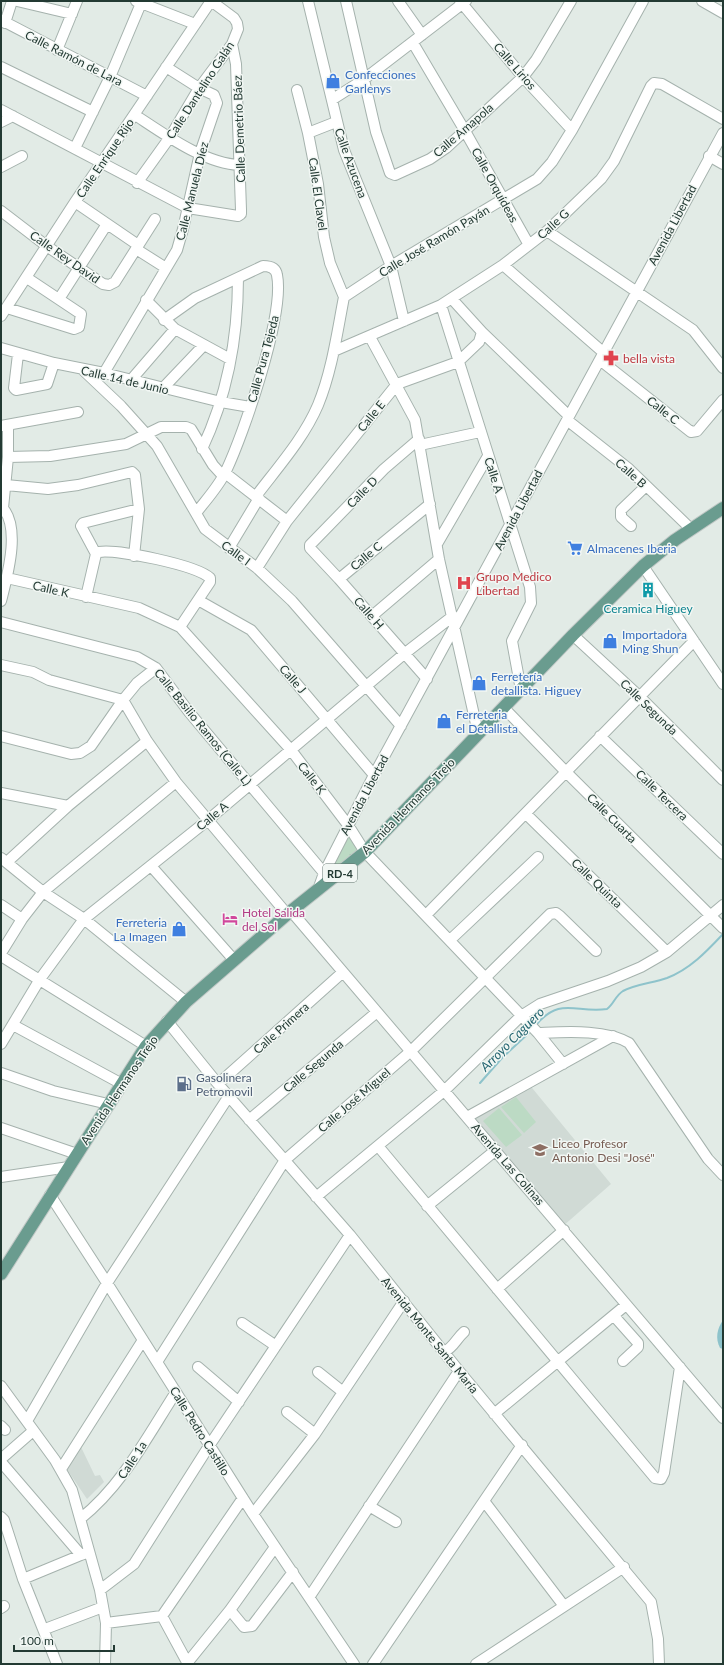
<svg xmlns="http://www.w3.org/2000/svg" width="724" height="1665" viewBox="0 0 724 1665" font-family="Lato,sans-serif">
<defs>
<pattern id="park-tufts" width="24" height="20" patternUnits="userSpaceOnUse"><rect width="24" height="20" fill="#bcdac4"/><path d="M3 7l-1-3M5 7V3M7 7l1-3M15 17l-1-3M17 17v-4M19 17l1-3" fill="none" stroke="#a1bca9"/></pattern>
</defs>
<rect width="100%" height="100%" fill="#e2ebe6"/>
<path fill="#d0dad5" d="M 528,1083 L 611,1184 L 562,1227 L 467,1117 Z
M 81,1447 L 95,1476 L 100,1475 L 104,1482 L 87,1499 L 64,1465 Z"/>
<path fill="#bcdac4" d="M 516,1097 L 536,1122 L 524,1133 L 501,1107 Z
M 499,1108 L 522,1135 L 506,1147 L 483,1121 Z"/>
<path fill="url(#park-tufts)" d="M 348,825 L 365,852 L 318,890 Z"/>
<path fill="#8ec3cb" d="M 723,1320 L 723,1349 L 720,1348 C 715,1338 717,1329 723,1320 Z"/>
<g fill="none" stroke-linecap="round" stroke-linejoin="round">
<path stroke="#8ec3cb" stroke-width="2" d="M 535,1026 C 561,995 576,1014 607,1009 C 614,1004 615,996 623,991 C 636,984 653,983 667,978 C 690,969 706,952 723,934
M 480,1083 L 502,1058 L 531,1031"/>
<g stroke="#a5b2ad" stroke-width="12">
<path id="minor" d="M 17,1 L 72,14
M 136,1 L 195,24
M 308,1 L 344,150 L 391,266 L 404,321
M 346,1 L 376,132 L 390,173 L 395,175 L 430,159 L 446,148 L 523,77 L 536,60 L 571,1
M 398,1 L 422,35
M 460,1 L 523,77 L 572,130
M 702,1 L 723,13
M 1,20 L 147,96
M 5,23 L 12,1
M 413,43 L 465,131 L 529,245
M 57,50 L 77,1
M 1,67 L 93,112
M 297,90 L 308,133 L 318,184 L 324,237 L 330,263 L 344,297
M 333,99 L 363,80 L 466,1
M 1,110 L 188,208 L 238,216 L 241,214 L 241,210 L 236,64 L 232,44
M 135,115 C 164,134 205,164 240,165
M 1,122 L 13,116
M 308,133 L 336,122
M 75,148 L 110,77 L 142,1
M 709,156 L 723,164
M 1,167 L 22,156
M 137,183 L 170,137 L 199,88 L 232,44 L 238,29 L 237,23 L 234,18 L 211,1
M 75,202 L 138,245
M 1,211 L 48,247 L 103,284 L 109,285 L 115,282 L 155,219
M 547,231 L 693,330 L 723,368
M 136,249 L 166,268
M 503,265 L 604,353
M 59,299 L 107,224
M 146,300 L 175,329 L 230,359
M 441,305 L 530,587 L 531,603 L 512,641 L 521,690
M 7,308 L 74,329 L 79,327 L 81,314 L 27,278
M 1,316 L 75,202 L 211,1
M 164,320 L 195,298 L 263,266 C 270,266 276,268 277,275 C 285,314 244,433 226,471 C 219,486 206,500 196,513
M 482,332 L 569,416
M 370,337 L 415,420 L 439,559 L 478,733
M 1,348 L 54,363 L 104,373 L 221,402 L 250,407
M 334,351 L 441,305 L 503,265 L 547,231 L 601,179 L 614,161 L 651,86 L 654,83 L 662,84 L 723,119
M 18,354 L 14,388 L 16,390 L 47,384 L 54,363
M 600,360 L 691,432 L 697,431 L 723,400
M 84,371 L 121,406 L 157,446 L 205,529 L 257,568 L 292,601 L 401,726
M 104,373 L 177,250 L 183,229 L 200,153 L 217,103 L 214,95 L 199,88 L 166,67
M 131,380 L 175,329
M 163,388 L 203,346
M 567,420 L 629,469 L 691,529
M 1,426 L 78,412
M 419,439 L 384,469 L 310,545 L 310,548 L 339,579 L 427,679
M 420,445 L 480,432
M 202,449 C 227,396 238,336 238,278
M 8,457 L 50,456 L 126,444 L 161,427 L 186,427 L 191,429 L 213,465 L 223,476
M 225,473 L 287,521
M 6,485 L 48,489 L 78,485 L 132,472 L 135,475 L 139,509 L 134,556
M 256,496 C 278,467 304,438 318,405 C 332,371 337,333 344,297 L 391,266 L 537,179 L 552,162 L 572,130 L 643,1
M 1,506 C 22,526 7,577 1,601
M 3,508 L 8,457 L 8,425
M 631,526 L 621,517 L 621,510 L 646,486
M 437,544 L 488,456
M 229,548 L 259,498
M 96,554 L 81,526 L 83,523 L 139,509
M 643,566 L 723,684
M 257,568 L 287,521 L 397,384 L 458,362 L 479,342 L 482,332 L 452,299
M 7,578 L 139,608 L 180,627 L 291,750 L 348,825 L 365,852 L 538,1033 L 563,1064
M 339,579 L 430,504
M 86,597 L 96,554 L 99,552 C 118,549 196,565 210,578 L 210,582 L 180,627
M 198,600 L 251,630 L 374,775
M 372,616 L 439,559
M 1,622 L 137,657 L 156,668 L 189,712 L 324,873
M 573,635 L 640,697 L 723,780
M 1,665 L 33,672 L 49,680 L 123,700 L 147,741 L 176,782 L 287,914
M 503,707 L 566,772 L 723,928
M 1,736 L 71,754 L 80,753 L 91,746 L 123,700 L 137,683 L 156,668
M 600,736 L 723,854
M 1,793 L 68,806
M 526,814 L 667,952
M 1,858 L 43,892 L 84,919 L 186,1002
M 7,862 L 68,806 L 147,741
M 151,866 L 234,960
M 318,890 L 324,873 L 374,775 L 723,133
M 1,905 L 22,919
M 291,911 L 723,1418
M 426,915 L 694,641
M 450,940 L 538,857
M 1,953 L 22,919 L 43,892 L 176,782
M 1,956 L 146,1046
M 167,1021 L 218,1084 L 350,1235 L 459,1371 L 651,1602 L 658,1639 L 659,1664
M 13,1025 L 122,1084
M 538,1033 C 565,1032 605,1029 629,1043 L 708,1159 L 723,1175
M 1,1044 L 40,979 L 84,919 L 208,820 L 404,654 L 453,616
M 1,1073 L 53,1091 L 108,1104
M 218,1084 L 343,972
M 467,1117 L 613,1036
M 249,1120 L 377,1012
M 1,1128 L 77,1154
M 378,1146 L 655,1478 L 661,1479 L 664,1473 L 680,1367
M 1,1177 L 69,1167
M 50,1195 L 107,1283 L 253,1514 L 354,1664
M 316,1197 L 444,1091 L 521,1016 L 540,1004 L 608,981 L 641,967 L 667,952 L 723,905
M 427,1206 L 496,1150
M 497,1289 L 564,1230
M 614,1316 L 638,1343 L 638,1347 L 623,1361
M 242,1323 L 276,1346
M 444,1352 C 454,1347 456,1339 464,1332
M 157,1362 L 285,1160 L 411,1051 L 550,914 L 556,913 L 560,916 L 596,951
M 198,1367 L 239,1402
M 318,1372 L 343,1392
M 1,1386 L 55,1460 L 72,1490 L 100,1590 L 106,1623 L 105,1664
M 287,1412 L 315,1434
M 494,1414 L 626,1305
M 27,1421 L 107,1283 L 229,1096
M 1,1426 L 5,1430
M 1,1459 L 33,1431
M 1,1462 L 81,1555 L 89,1552
M 61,1469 L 143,1340
M 484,1501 L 564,1606
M 369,1506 L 396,1522
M 253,1514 L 315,1434 L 404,1301
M 1,1517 L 4,1520 L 23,1579 L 57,1664
M 80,1519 C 122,1486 147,1437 176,1392
M 23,1579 L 81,1555
M 100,1590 L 134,1564 L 209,1446 L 350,1235
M 310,1596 L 459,1371
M 1,1608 L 4,1606
M 230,1610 L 244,1627 L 252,1626 L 293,1572
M 162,1616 L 188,1664
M 106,1623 L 162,1616 L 243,1498
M 45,1629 L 103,1607
M 188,1662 L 230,1610 L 275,1547
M 373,1664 L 522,1445
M 476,1664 L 624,1567"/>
</g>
<g stroke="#c1c8c6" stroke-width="14">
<path id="major" d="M 1,1274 L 146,1046 L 186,1002 L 291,911 L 365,852 L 573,635 L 643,566 L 675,540 L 723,508"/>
</g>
<use href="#minor" stroke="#fff" stroke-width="10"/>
<use href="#major" stroke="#6a9c8f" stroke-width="12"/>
</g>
<defs>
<g id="shop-bare" transform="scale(1.2)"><path d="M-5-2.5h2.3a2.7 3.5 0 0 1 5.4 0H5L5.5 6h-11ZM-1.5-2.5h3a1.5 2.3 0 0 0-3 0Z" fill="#3f7fe0" stroke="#f2f7f4" stroke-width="2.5" paint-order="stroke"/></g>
<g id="pharmacy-bare" transform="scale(1.2)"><path d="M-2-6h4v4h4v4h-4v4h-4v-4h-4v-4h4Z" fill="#e0444e" stroke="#f2f7f4" stroke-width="2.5" paint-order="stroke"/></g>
<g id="supermarket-bare" transform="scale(1.2)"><path d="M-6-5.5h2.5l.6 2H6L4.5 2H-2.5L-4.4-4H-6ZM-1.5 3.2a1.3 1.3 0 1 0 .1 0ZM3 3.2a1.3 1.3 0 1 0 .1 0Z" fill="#3f7fe0" stroke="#f2f7f4" stroke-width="2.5" paint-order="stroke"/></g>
<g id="hospital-bare" transform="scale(1.2)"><path d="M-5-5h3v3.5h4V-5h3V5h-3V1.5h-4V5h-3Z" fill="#e0444e" stroke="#f2f7f4" stroke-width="2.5" paint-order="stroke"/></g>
<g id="building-bare" transform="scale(1.2)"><path d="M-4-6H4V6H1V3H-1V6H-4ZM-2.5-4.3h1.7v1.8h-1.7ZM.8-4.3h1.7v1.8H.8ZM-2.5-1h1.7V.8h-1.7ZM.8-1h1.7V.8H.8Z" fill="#0f9aa8" stroke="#f2f7f4" stroke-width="2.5" paint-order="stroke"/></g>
<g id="hotel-bare" transform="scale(1.2)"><path d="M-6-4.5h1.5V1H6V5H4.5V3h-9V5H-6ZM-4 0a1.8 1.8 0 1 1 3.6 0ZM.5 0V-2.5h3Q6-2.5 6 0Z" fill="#d1479c" stroke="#f2f7f4" stroke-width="2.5" paint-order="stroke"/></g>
<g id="fuel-bare" transform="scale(1.2)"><path d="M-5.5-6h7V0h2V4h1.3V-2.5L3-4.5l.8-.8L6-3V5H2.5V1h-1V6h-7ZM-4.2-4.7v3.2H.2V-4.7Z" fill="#5c6f8a" stroke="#f2f7f4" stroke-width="2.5" paint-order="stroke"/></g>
<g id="school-bare" transform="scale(1.2)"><path d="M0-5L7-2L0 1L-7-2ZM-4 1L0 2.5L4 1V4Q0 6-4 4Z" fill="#8d6e63" stroke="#f2f7f4" stroke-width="2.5" paint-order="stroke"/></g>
</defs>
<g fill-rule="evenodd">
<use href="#shop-bare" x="333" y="81"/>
<use href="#pharmacy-bare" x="611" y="358"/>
<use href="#supermarket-bare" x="575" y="548"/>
<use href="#hospital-bare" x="464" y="583"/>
<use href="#building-bare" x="648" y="590"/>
<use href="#shop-bare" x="610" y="641"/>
<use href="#shop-bare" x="479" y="683"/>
<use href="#shop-bare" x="444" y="721"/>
<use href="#hotel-bare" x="230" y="919"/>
<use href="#shop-bare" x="179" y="929"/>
<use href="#fuel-bare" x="184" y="1084"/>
<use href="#school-bare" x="540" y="1150"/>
</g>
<g text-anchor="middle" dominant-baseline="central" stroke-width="3" stroke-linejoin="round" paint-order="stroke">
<rect fill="#f2f7f4" stroke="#61736d" stroke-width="1" x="323" y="864" width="34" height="18" rx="3"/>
<g font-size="11" font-weight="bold" fill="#233a33">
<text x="340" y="873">RD-4</text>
</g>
<g font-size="12" fill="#233a33" stroke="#f2f7f4">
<text transform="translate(74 58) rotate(27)">Calle Ramón de Lara</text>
<text transform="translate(515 66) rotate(49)">Calle Lirios</text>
<text transform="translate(200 90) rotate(-57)">Calle Dantelino Galán</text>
<text transform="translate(239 129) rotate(-92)">Calle Demetrio Báez</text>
<text transform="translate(463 130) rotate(-41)">Calle Amapola</text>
<text transform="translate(105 158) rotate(-56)">Calle Enrique Rijo</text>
<text transform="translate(351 163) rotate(70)">Calle Azucena</text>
<text transform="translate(495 185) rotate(61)">Calle Orquídeas</text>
<text transform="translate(192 191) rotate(-76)">Calle Manuela Díez</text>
<text transform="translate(318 194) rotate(82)">Calle El Clavel</text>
<text transform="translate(553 224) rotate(-42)">Calle G</text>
<text transform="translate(672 225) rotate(-62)">Avenida Libertad</text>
<text transform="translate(434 241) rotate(-31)">Calle José Ramón Payán</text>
<text transform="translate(65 257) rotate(35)">Calle Rey David</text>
<text transform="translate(263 359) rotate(-75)">Calle Pura Tejeda</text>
<text transform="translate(125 380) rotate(13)">Calle 14 de Junio</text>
<text transform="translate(663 410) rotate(38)">Calle C</text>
<text transform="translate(371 416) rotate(-51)">Calle E</text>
<text transform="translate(631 473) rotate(42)">Calle B</text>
<text transform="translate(494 475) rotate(72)">Calle A</text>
<text transform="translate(362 492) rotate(-46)">Calle D</text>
<text transform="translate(518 510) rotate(-62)">Avenida Libertad</text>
<text transform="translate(236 553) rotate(36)">Calle I</text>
<text transform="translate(366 556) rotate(-40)">Calle C</text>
<text transform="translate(51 589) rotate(13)">Calle K</text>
<text transform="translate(369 613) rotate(49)">Calle H</text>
<text transform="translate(293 679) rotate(49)">Calle J</text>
<text transform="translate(649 707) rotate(44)">Calle Segunda</text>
<text transform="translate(203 727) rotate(51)">Calle Basilio Ramos (Calle L)</text>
<text transform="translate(312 778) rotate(52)">Calle K</text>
<text transform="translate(364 795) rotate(-62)">Avenida Libertad</text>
<text transform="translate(662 795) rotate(44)">Calle Tercera</text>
<text transform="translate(408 806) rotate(-46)">Avenida Hermanos Trejo</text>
<text transform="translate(212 816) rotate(-40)">Calle A</text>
<text transform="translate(612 818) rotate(45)">Calle Cuarta</text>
<text transform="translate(597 883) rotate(44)">Calle Quinta</text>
<text transform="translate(281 1028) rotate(-42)">Calle Primera</text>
<text transform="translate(313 1066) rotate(-40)">Calle Segunda</text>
<text transform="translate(119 1090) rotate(-56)">Avenida Hermanos Trejo</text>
<text transform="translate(354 1100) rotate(-41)">Calle José Miguel</text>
<text transform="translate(508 1164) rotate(49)">Avenida Las Colinas</text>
<text transform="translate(430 1335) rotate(51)">Avenida Monte Santa María</text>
<text transform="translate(200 1431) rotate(58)">Calle Pedro Castillo</text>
<text transform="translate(132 1460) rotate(-57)">Calle 1a</text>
</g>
<g font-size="12" fill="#366cbe" stroke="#f2f7f4" text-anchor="start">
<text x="345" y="74">Confecciones<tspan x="345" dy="14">Garlenys</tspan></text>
<text x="587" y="548">Almacenes Iberia</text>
<text x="622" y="634">Importadora<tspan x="622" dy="14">Ming Shun</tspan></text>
<text x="491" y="676">Ferretería<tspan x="491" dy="14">detallista. Higuey</tspan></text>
<text x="456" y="714">Ferreteria<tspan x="456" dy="14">el Detallista</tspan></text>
<text x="167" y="922" text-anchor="end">Ferreteria<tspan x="167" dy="14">La Imagen</tspan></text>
</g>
<g font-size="12" fill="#be3a42" stroke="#f2f7f4" text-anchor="start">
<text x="623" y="358">bella vista</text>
<text x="476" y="576">Grupo Medico<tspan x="476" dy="14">Libertad</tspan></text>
</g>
<g font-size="12" fill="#0d838f" stroke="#f2f7f4">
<text x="648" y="608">Ceramica Higuey</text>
</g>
<g font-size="12" fill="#b23c85" stroke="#f2f7f4" text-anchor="start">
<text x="242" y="912">Hotel Salida<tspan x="242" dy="14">del Sol</tspan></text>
</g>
<g font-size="12" fill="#4e5e75" stroke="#f2f7f4" text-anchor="start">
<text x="196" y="1077">Gasolinera<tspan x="196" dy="14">Petromovil</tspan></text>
</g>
<g font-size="12" fill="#785e54" stroke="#f2f7f4" text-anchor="start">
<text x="552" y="1143">Liceo Profesor<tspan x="552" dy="14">Antonio Desi "José"</tspan></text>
</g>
<g font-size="13" font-style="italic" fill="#236570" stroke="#f2f7f4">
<text transform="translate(512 1039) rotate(-45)">Arroyo Caguero</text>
</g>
</g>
<rect width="724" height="1665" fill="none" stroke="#233a33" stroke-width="4"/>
<path d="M14 1645v6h100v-6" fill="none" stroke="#233a33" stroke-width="2"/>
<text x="20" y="1645" font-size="12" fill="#233a33" stroke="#f2f7f4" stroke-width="3" paint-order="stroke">100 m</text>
</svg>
